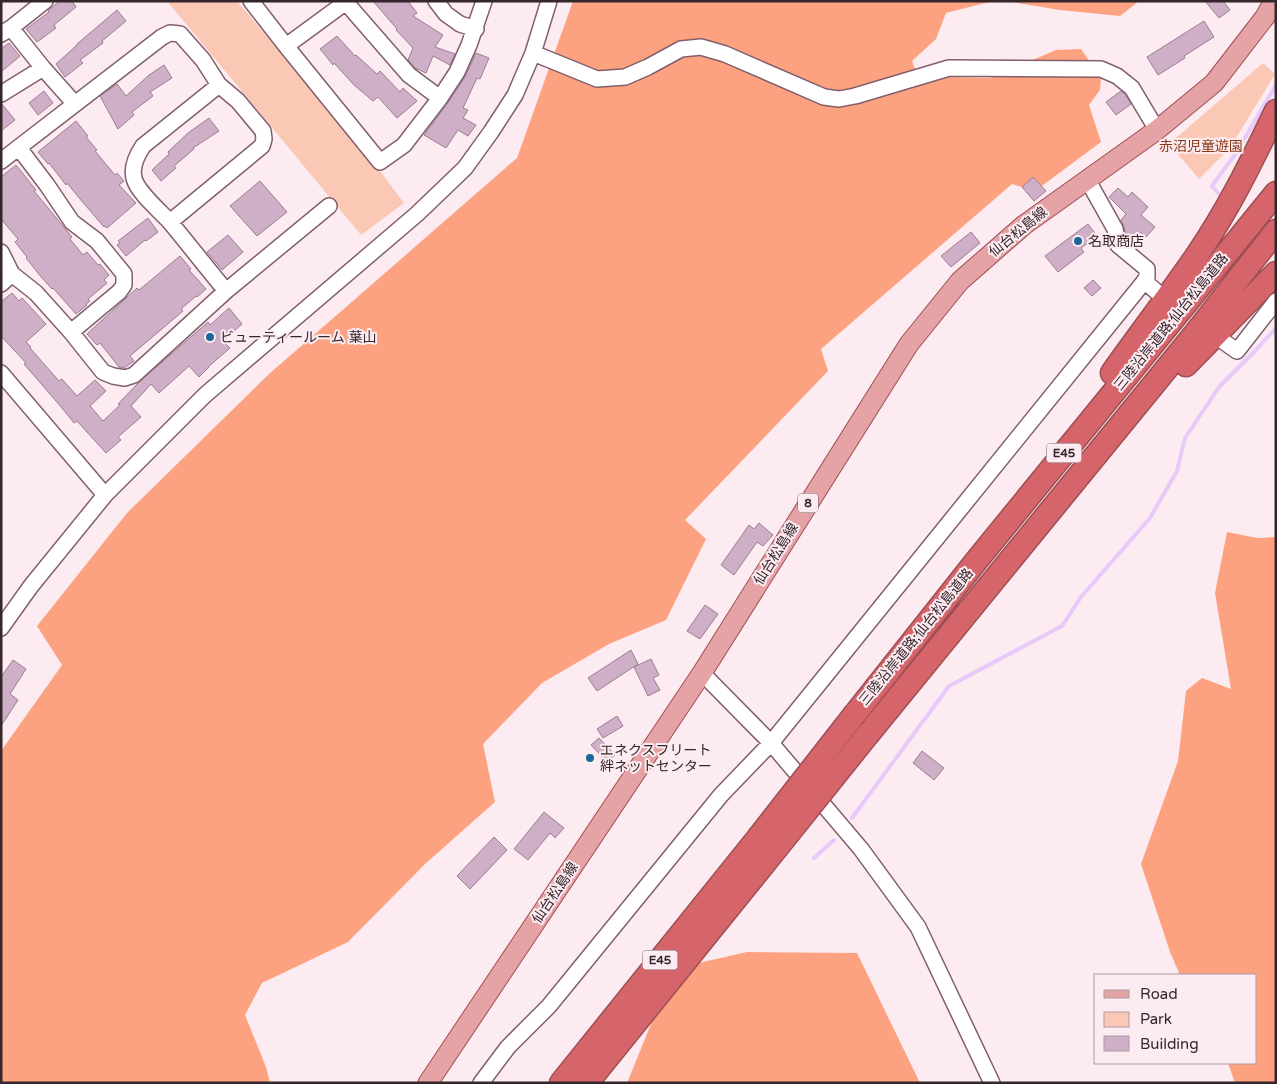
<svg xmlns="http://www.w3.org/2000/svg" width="1277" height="1084" viewBox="0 0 1277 1084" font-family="'Varela Round','Noto Sans JP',sans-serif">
<rect width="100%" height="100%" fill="#fcebf0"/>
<path fill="#fbc8b5" d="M 167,1 L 237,1 L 383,175 L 404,203 L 361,235 Z
M 1263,63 L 1275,74 L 1230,148 L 1199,179 L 1169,144 Z"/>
<path fill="#fda280" d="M 573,1 L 993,1 L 946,13 L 936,39 L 912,61 L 921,85 L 943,77 L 990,78 L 1056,50 L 1081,49 L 1101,78 L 1100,90 L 1089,105 L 1101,142 L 1035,191 L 1012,184 L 821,349 L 828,371 L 685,520 L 706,539 L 666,620 L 609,644 L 542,683 L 483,744 L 495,802 L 425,864 L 348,942 L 262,983 L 245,1015 L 266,1067 L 270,1083 L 1,1083 L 1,751 L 62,665 L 37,626 L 127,513 L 269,374 L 517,158 Z
M 1006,1 L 1139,1 L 1120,16 L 1060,10 Z
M 1227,532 L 1257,538 L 1276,537 L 1276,1083 L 1235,1083 L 1228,1063 L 1256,1063 L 1256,975 L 1180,975 L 1170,952 L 1141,864 L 1178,761 L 1186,691 L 1202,678 L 1231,689 L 1215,593 Z
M 747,952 L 857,953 L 920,1083 L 627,1083 L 662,997 L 694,964 Z"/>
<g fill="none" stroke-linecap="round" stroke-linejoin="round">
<path stroke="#e6cafa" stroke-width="4" d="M 1218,193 L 1212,186 L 1236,153 L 1276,85
M 852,818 L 949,686 L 1062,626 L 1081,597 L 1150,518 L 1177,471 L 1185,438 L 1219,387 L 1254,352 L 1276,328
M 814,858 L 834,840"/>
</g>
<path fill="#cfafc7" stroke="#9b7d94" d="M 59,1 L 72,1 L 76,7 L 54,25 L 56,28 L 37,42 L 26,29 L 49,12 L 48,11 Z
M 373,1 L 408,1 L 417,13 L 413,16 L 443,35 L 435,47 L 455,54 L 450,65 L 433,56 L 426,73 L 415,68 L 408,60 L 413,48 L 396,30 L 397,29 Z
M 1205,1 L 1223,1 L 1230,10 L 1219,18 Z
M 117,10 L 126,21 L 102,41 L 103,43 L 80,60 L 83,63 L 65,77 L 56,64 L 77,45 L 77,44 Z
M 1204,21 L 1214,37 L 1184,56 L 1185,58 L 1158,75 L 1147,57 Z
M 337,36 L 355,56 L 356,55 L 377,74 L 380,71 L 400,92 L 403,88 L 417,101 L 397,118 L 378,97 L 373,101 L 354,85 L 334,63 L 333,65 L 320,49 Z
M 9,43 L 20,56 L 1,72 L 1,49 Z
M 476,53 L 489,58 L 480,79 L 477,78 L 463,108 L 468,110 L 463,118 L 476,125 L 468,136 L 458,130 L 446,148 L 424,135 L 447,104 L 465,77 Z
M 164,65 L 172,78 L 150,92 L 153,96 L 132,112 L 134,115 L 118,129 L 100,96 L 117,84 L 126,96 L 149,75 Z
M 44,91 L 53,103 L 38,115 L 29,103 Z
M 1121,91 L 1125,94 L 1131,104 L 1116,115 L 1106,102 Z
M 1,103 L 15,120 L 1,131 Z
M 209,118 L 219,131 L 193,148 L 194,149 L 174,166 L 176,168 L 161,181 L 152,170 L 169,154 L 168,152 L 188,133 Z
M 76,121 L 88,136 L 86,137 L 97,150 L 95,151 L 115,175 L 117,173 L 124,181 L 119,185 L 136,203 L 107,228 L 105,226 L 104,227 L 80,199 L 67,183 L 66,185 L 49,163 L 48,164 L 38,152 Z
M 16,165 L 36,190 L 34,191 L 72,237 L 70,239 L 83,255 L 87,252 L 98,265 L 100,264 L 109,275 L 104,280 L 107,283 L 88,299 L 90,301 L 86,304 L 87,305 L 76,314 L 53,288 L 52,289 L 42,278 L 26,258 L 27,257 L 15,242 L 18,239 L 1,219 L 1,177 Z
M 1033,177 L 1046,191 L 1034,201 L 1022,187 Z
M 260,181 L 287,212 L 257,236 L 230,206 Z
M 1118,188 L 1128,197 L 1132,192 L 1148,207 L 1141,215 L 1155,227 L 1146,237 L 1140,232 L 1132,241 L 1126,235 L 1124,227 L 1121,220 L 1126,214 L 1109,197 Z
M 148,218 L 158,232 L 146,241 L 145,240 L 126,256 L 117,245 L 120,243 L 118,241 Z
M 1088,224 L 1097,236 L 1081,248 L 1084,252 L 1058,272 L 1045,256 Z
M 971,232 L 980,243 L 951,267 L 941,256 Z
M 228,235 L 243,252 L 222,270 L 207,252 Z
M 180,256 L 191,269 L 189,270 L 206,289 L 197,297 L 196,296 L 181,309 L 183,311 L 130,356 L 134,361 L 124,368 L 119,367 L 100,343 L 97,345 L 87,334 L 137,288 L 139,290 Z
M 1093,280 L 1101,288 L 1092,296 L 1084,288 Z
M 12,293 L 19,301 L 22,298 L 46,324 L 26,342 L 31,347 L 30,348 L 59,381 L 62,379 L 77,396 L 95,380 L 106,391 L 90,406 L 103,421 L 120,405 L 118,404 L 139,382 L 208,322 L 210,325 L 229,308 L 242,324 L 223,341 L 230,348 L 208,367 L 209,367 L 199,377 L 189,366 L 159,393 L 151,384 L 131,406 L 141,417 L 118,437 L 121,440 L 106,453 L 77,421 L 74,423 L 62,408 L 24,364 L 26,363 L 1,336 L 1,302 Z
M 759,523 L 773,535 L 763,546 L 757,542 L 734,575 L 721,565 L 749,525 L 754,529 Z
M 705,605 L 718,614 L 700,639 L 687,631 Z
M 631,650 L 638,664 L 597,691 L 588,678 Z
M 651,659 L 659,675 L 653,678 L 660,690 L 648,696 L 634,667 Z
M 13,660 L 26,669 L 10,694 L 18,700 L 1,726 L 1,677 Z
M 617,716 L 623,726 L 603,738 L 597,729 Z
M 599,738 L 615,755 L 607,762 L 591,745 Z
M 922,751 L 944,768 L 934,780 L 913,763 Z
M 544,812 L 564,828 L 555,838 L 550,833 L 528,860 L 514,849 Z
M 494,837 L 507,850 L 470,889 L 457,876 Z"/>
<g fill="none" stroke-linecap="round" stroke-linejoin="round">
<g stroke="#825f6b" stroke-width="18">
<path id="minor" d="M 251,1 L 286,46 L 380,162 L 404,145 L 440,98 L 457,72 L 469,45 L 484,1
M 436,1 L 446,14 L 460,24 L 476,29
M 11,28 L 43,68 L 75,104
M 1,34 L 11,28 L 45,1
M 286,46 L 342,5 L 349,6 L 409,75 L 440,98
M 533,53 L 597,79 L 625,77 L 648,67 L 681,49 L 701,47 L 725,54 L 824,97 L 839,99 L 855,96 L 949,68 L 1101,69 L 1117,76 L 1132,88 L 1157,130
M 219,85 L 143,146 C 137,155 131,166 134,178 C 137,192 160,211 170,222 C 189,245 207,268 226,291
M 1,94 L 43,68
M 19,148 L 47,185 L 72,222 L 97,241 L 124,274 L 124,285 L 119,292 L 71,332
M 1,161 L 162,37 L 170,33 L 180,34 L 203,60 L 219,85 L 238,101 L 263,131 L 264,139 L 262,146 L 170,222
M 1,252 L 12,274 L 1,284
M 12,274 L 36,293 L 71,332 L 103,372 L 113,376 L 125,378 L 134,375 L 226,291 L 329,206
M 1144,281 L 1157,292
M 1220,339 L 1237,351 L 1276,301
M 1,373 L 105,495
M 1,628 L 31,586 L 105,495 L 205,395 L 417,214 L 465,168 L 491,132 L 515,95 L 533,53 L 549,1
M 702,673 L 771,743 L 861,849 L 918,927 L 992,1083
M 481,1083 L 508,1047 L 549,1006 L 721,795 L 771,743 L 1147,278 L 1147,269 L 1118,245 L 1115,229 L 1087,179"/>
</g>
<g stroke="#9d4f54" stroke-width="21">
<path id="major" d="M 428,1083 L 702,673 L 909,344 L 960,281 L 1024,225 L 1157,130 L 1214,83 L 1265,17 L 1274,1"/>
</g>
<g stroke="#9d4f54" stroke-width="25">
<path id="highway" d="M 1186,365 L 1276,273
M 1112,373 C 1139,335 1168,297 1195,258 C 1227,212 1252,161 1276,111
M 855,714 L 977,560 L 1276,193
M 869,733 L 1194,335 L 1276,231
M 561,1083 L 758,838
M 587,1083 L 776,849"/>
</g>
<use href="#minor" stroke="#fff" stroke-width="15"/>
<use href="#major" stroke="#e6a3a6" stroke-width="19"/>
<use href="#highway" stroke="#d5656a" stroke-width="22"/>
<g stroke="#9d4f54" stroke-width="25" stroke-linecap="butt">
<path id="highway-bridge" d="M 758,838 L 855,714
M 776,849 L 869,733"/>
</g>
<use href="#highway-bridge" stroke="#d5656a" stroke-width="22"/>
</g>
<g fill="#1a6799" stroke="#fcebf0" stroke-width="2">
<circle cx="1078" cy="241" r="5"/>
<circle cx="210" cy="337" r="5"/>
<circle cx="590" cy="758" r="5"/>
</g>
<g text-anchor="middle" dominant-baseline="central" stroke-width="4" stroke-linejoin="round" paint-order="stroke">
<g fill="#fcebf0" stroke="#716166" stroke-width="1">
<rect x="1046.5" y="443.5" width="35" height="19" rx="4"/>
<rect x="798" y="493.5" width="20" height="19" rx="4"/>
<rect x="642.5" y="950.5" width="35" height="19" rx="4"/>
</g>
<g font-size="12" font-weight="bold" fill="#35262b">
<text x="1064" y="453">E45</text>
<text x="808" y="503">8</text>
<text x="660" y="960">E45</text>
</g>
<g font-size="14" fill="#893917" stroke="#fcebf0">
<text x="1201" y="146">赤沼児童遊園</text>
</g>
<g font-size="14" fill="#35262b" stroke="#fcebf0">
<text transform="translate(1018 232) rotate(-39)">仙台松島線</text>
<text transform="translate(1171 322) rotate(-51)">三陸沿岸道路;仙台松島道路</text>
<text transform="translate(776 554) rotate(-58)">仙台松島線</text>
<text transform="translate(916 637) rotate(-51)">三陸沿岸道路;仙台松島道路</text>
<text transform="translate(555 893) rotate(-56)">仙台松島線</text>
</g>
<g font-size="14" fill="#35262b" stroke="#fcebf0" text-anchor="start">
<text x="1088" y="241">名取商店</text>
<text x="220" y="337">ビューティールーム 葉山</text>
<text x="600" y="750">エネクスフリート<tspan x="600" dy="16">絆ネットセンター</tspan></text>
</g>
</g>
<rect width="1277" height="1084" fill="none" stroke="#35262b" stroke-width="5"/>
<rect x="1094" y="974" width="162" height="90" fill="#fcebf0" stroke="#ac9ca1"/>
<rect x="1104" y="990" width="25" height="8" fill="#e6a3a6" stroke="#ac9ca1"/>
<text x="1140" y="999" font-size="15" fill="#35262b">Road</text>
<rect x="1104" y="1012" width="25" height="15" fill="#fbc8b5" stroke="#ac9ca1"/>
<text x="1140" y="1024" font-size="15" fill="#35262b">Park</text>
<rect x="1104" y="1036" width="25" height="15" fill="#cfafc7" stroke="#ac9ca1"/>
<text x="1140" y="1049" font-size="15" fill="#35262b">Building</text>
</svg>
